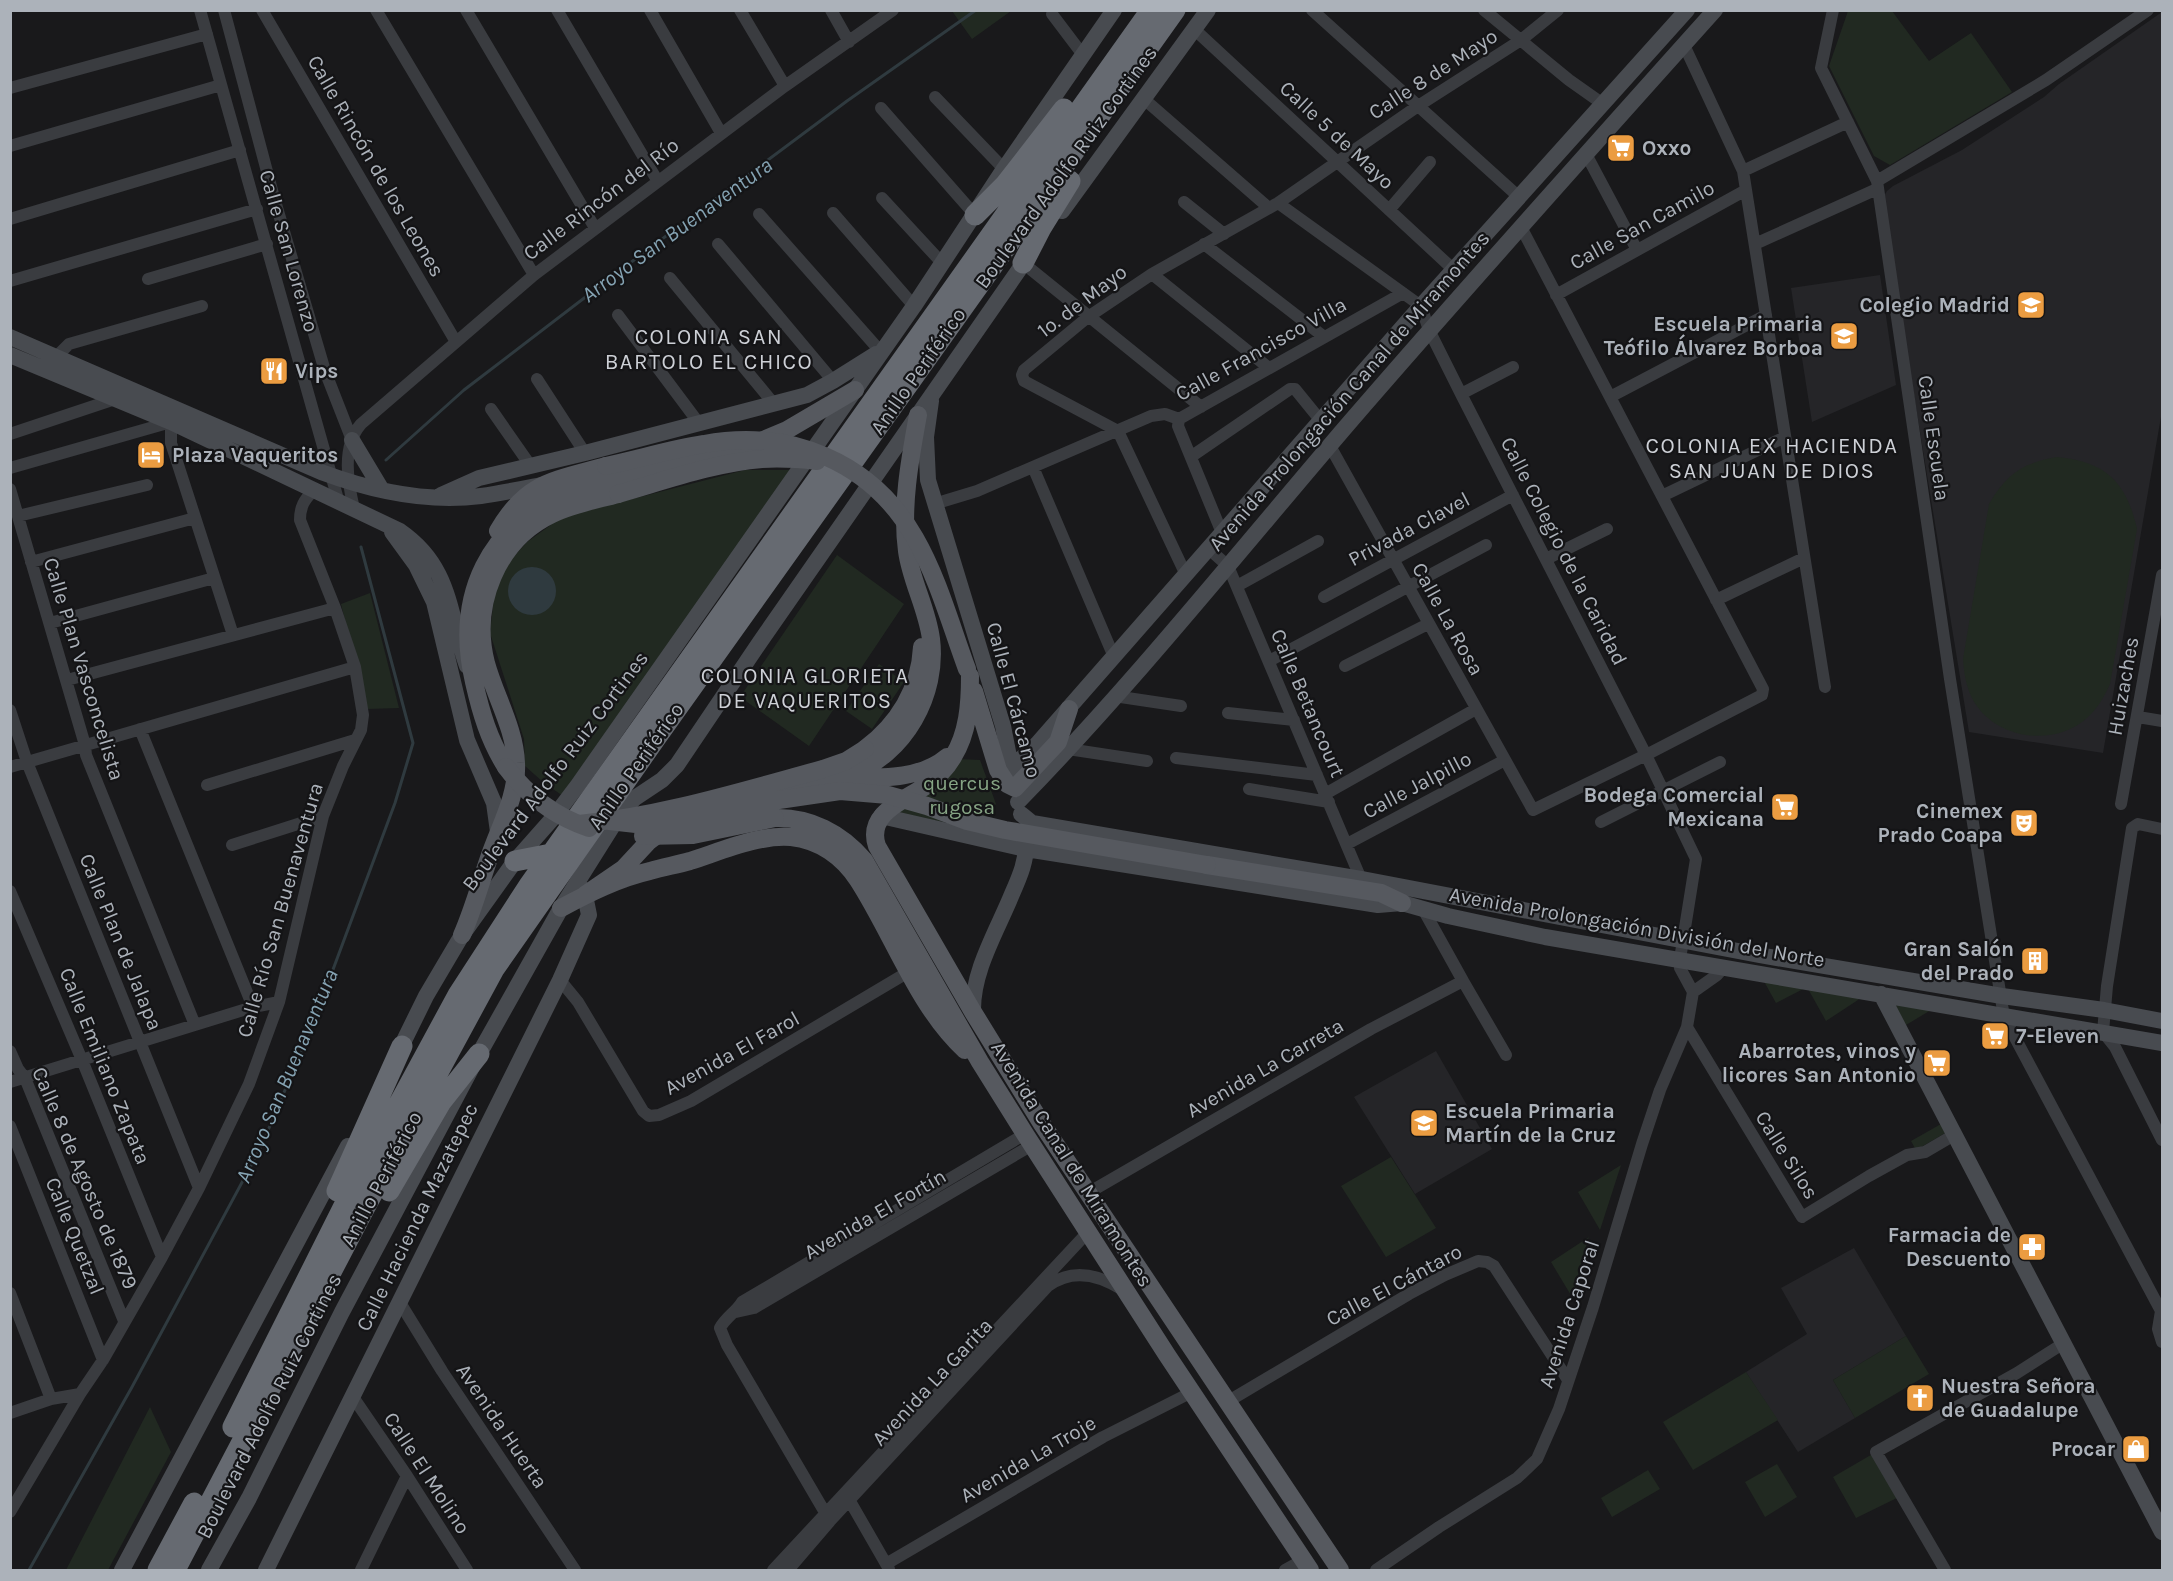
<svg xmlns="http://www.w3.org/2000/svg" width="2173" height="1581" viewBox="0 0 2173 1581" font-family="Karla,sans-serif">
<rect width="100%" height="100%" fill="#19191b"/>
<path fill="#252528" d="M 2162,12 L 2162,411 L 2103,753 L 1969,732 L 1882,199 L 1887,191 L 1893,186 L 1962,150 L 2044,97 L 2059,84 Z
M 1880,275 L 1896,385 L 1812,422 L 1791,288 Z
M 1436,1051 L 1492,1149 L 1415,1194 L 1354,1097 Z
M 1854,1248 L 1906,1336 L 1833,1380 L 1855,1418 L 1798,1452 L 1746,1372 L 1807,1334 L 1781,1288 Z"/>
<path fill="#212921" d="M 952,11 L 1011,11 L 972,39 Z
M 1848,11 L 1892,11 L 1929,61 L 1971,33 L 2012,92 L 1890,165 L 1874,156 L 1829,66 Z
M 2057,457 C 2106,462 2126,481 2137,529 L 2110,684 C 2104,697 2098,708 2087,718 C 2053,748 1995,739 1973,700 C 1966,687 1964,673 1963,659 L 1989,504 C 2007,474 2022,463 2057,457 Z
M 745,470 L 792,470 L 563,796 L 543,782 L 525,766 L 524,739 L 490,633 L 494,597 L 506,565 L 527,542 L 562,517 Z
M 837,555 L 904,604 L 809,746 L 740,697 Z
M 370,593 L 399,708 L 367,709 L 341,604 Z
M 879,664 L 904,682 L 872,729 L 846,711 Z
M 958,759 L 980,760 L 996,804 L 976,827 L 898,815 L 902,805 Z
M 1761,976 L 1861,998 L 1826,1021 L 1807,987 L 1776,1003 Z
M 1892,1003 L 1931,1010 L 1906,1025 Z
M 1941,1124 L 1947,1132 L 1916,1150 L 1911,1141 Z
M 1391,1157 L 1436,1228 L 1386,1257 L 1341,1186 Z
M 1621,1165 L 1600,1230 L 1578,1192 Z
M 1589,1237 L 1589,1236 L 1572,1297 L 1551,1262 Z
M 1906,1336 L 1929,1374 L 1855,1418 L 1833,1380 Z
M 1746,1372 L 1778,1420 L 1693,1470 L 1663,1422 Z
M 150,1407 L 171,1452 L 108,1570 L 66,1570 Z
M 1876,1452 L 1901,1496 L 1856,1518 L 1833,1477 Z
M 1777,1464 L 1797,1497 L 1765,1517 L 1745,1482 Z
M 1648,1470 L 1660,1489 L 1612,1517 L 1601,1498 Z"/>
<path fill="#2f3a3f" d="M508 591a24 24 0 1 1 48 0a24 24 0 1 1-48 0Z"/>
<g fill="none" stroke-linecap="round" stroke-linejoin="round">
<path stroke="#2f3a3f" stroke-width="3" d="M 386,460 L 464,390 L 626,266 L 847,101 L 976,10
M 29,1570 L 132,1387 L 261,1147 L 312,1026 L 395,803 L 413,743 L 361,547"/>
<path stroke="#3a3c40" stroke-width="12" d="M 200,10 L 339,503
M 224,10 L 273,194 L 325,371 L 352,440
M 262,10 L 456,342
M 376,10 L 534,275
M 466,10 L 595,228
M 557,10 L 657,180
M 650,10 L 721,133
M 740,10 L 785,86
M 831,10 L 849,42
M 1312,10 L 1519,197
M 1484,10 L 1569,80 L 1603,104
M 1833,10 L 1821,68 L 1877,181 L 1950,679 L 2004,1017 L 2161,1311 L 2158,1329 L 2162,1342
M 1052,14 L 1083,55
M 1194,29 L 1454,270
M 1684,45 L 1743,171 L 1825,687
M 10,88 L 207,34
M 935,97 L 1004,169
M 1144,99 L 1269,208
M 881,108 L 975,215
M 10,146 L 221,85
M 1586,154 L 1637,250
M 1743,171 L 1848,122
M 1877,181 L 2046,80 L 2148,10
M 882,198 L 943,264
M 1184,202 L 1224,234
M 1278,203 L 1421,306 L 1429,330 L 1461,394 L 1646,755 L 1696,859 L 1680,959 L 1680,968 L 1693,992
M 1389,210 L 1430,162
M 833,213 L 914,306
M 759,214 L 881,352
M 10,219 L 240,150
M 718,244 L 833,381
M 1204,244 L 1323,336
M 1755,244 L 1877,189
M 1023,263 L 1201,407
M 1152,274 L 1269,368
M 670,278 L 774,404
M 148,279 L 267,244
M 10,281 L 257,209
M 1556,295 L 1746,190
M 618,315 L 698,422
M 56,357 L 69,344 L 202,306
M 537,379 L 585,453
M 1461,394 L 1513,367
M 1610,397 L 1766,315
M 491,409 L 530,465
M 1179,419 L 1178,426 L 1222,533
M 10,434 L 115,399
M 1330,446 L 1533,810 L 1646,755 L 1762,695 L 1763,689 L 1521,227
M 1192,456 L 1290,389 L 1295,389 L 1321,421
M 1033,467 L 1114,657
M 10,468 L 171,422 L 171,443 L 233,635
M 10,489 L 85,745 L 86,755 L 195,1025
M 1662,496 L 1785,437
M 934,504 L 977,491 L 1151,416 L 1165,414 L 1179,419 L 1403,293
M 354,509 C 348,483 341,447 361,424 L 534,275 L 785,86 L 893,10
M 18,516 L 147,485
M 1209,549 L 1228,566 L 1361,879
M 1546,559 L 1607,529
M 31,562 L 195,518
M 1186,575 L 1118,431 L 1024,381 L 1022,375 L 1024,370 L 1088,317 L 1152,274 L 1278,203 L 1418,106 L 1521,40 L 1558,10
M 1237,586 L 1318,541
M 1324,597 L 1513,495
M 1716,600 L 1804,558
M 50,623 L 214,578
M 1269,661 L 1486,545
M 1345,666 L 1428,624
M 67,680 L 335,608
M 1114,696 L 1181,706
M 10,710 L 27,762 L 199,1188
M 1228,713 L 1294,720
M 2138,717 L 2162,721
M 140,729 L 253,1007
M 1068,749 L 1147,761
M 1176,758 L 1317,775
M 10,767 L 355,667
M 207,785 L 355,740
M 1249,789 L 1329,802
M 1325,794 L 1476,709
M 2121,804 L 2162,575
M 1601,822 L 1720,762
M 2162,829 L 2138,824 L 2132,828 L 2107,986 L 2103,1032 L 2115,1047 L 2162,1140
M 1347,844 L 1505,760
M 232,845 L 323,816
M 10,891 L 82,1060 L 162,1257
M 560,980 L 578,1002 L 643,1111 L 649,1116 L 659,1115 L 691,1101 L 910,971
M 1463,981 L 1506,1055
M 1687,1027 L 1802,1217 L 1869,1176 L 1907,1155 L 1925,1152 L 1954,1135
M 10,1051 L 18,1069 L 25,1078 L 124,1321
M 10,1082 L 253,1007 L 279,1002
M 10,1126 L 103,1360
M 1088,1193 L 1371,1029 L 1463,981 L 1423,909
M 10,1293 L 51,1399
M 399,1301 L 442,1371 L 575,1570
M 736,1312 L 754,1308 L 1032,1145
M 353,1397 L 407,1476 L 467,1570
M 1227,1402 L 1409,1294 L 1445,1275 L 1478,1261 L 1487,1262 L 1494,1266 L 1568,1380
M 10,1413 L 51,1399 L 80,1394
M 847,1496 L 889,1569
M 10,1512 L 80,1394 L 103,1360 L 162,1257 L 199,1188 L 249,1084 L 279,1002 L 323,816 L 343,766 L 361,730 L 363,715 L 355,667 L 335,608 L 300,520 C 300,507 304,500 313,491
M 830,1521 L 727,1345 L 720,1328 C 725,1318 736,1312 742,1302 L 1025,1134
M 886,1564 L 1103,1437 L 1192,1392
M 361,1570 L 407,1476
M 773,1570 L 1088,1232
M 788,1570 L 830,1521 L 1048,1286 C 1072,1268 1098,1274 1123,1290
M 1285,1570 L 1303,1560
M 1376,1570 L 1439,1527 L 1517,1478 L 1537,1459 L 1559,1409 L 1593,1307 L 1642,1144 L 1660,1090 L 1687,1027 L 1693,992 L 1717,975 L 1724,967
M 1945,1570 L 1876,1452 L 2017,1373 L 2064,1343"/>
<path stroke="#484b50" stroke-width="16" d="M 1062,211 L 1208,10
M 10,337 L 321,472 C 372,491 427,503 481,496 C 502,493 521,489 541,485
M 10,355 L 171,422 L 400,531 C 452,567 448,613 467,666
M 931,401 L 926,437 L 928,480 L 1003,726 L 1013,777
M 352,440 L 382,490
M 441,495 L 479,478 L 585,453 L 807,395 L 833,381 L 876,354
M 392,532 L 416,565 L 434,602 L 467,740 L 494,803 L 498,832
M 1011,768 L 1038,743 L 1421,306 L 1687,10
M 1018,802 C 1135,682 1240,550 1349,423 C 1469,284 1592,147 1715,10
M 1021,814 L 1032,823 L 1361,879 L 1759,955 L 2002,996 L 2104,1010 L 2162,1021
M 881,816 L 1026,849 L 1378,905 L 1402,903 L 1448,916 L 1545,937 L 2162,1043
M 1881,994 L 2162,1532
M 973,1012 C 972,971 997,931 1012,894 C 1020,876 1027,860 1026,840
M 397,1055 L 426,996 L 462,935 L 515,861 L 553,818 L 578,785 L 914,306 L 1004,169 L 1114,10
M 122,1570 L 348,1146
M 209,1570 L 249,1498 L 342,1312 L 479,1054 L 561,908 L 622,811 L 635,798 L 662,780 L 677,765 L 760,642 L 1030,254
M 266,1570 L 560,980 L 589,915 L 585,895 L 579,884"/>
<path stroke="#56595f" stroke-width="18" d="M 498,531 C 527,481 554,481 606,466
M 970,676 C 970,704 968,733 953,757 C 946,769 936,779 924,787 C 903,801 866,814 877,846 L 973,1012 L 1042,1124 L 1340,1570
M 974,691 L 998,770 L 1007,784 L 1015,788 L 1058,742 L 1069,709
M 865,749 C 898,724 920,689 922,647
M 506,767 C 489,740 481,713 474,682 C 454,596 488,524 571,490 L 754,444 L 787,430 L 855,390
M 850,778 C 883,778 921,779 947,757
M 763,796 C 792,788 823,784 851,774 C 905,754 938,694 931,639 C 927,608 911,581 907,551 C 901,507 910,459 918,415
M 775,818 C 810,817 841,833 864,860 L 980,1062 L 1025,1134 L 1167,1355 L 1310,1570
M 1207,865 L 1381,893 L 1402,903
M 585,895 L 623,869 L 649,841 L 664,830
M 561,908 C 589,893 619,878 650,871 C 663,867 676,865 690,861 C 719,852 760,834 791,837 C 820,840 843,857 858,880 C 893,934 918,1007 965,1050
M 462,935 C 473,910 480,884 489,858 C 499,828 518,795 516,763 C 515,729 495,696 486,663 C 471,605 497,540 552,514 C 573,504 596,500 618,494"/>
<path stroke="#666a71" stroke-width="21" d="M 975,215 L 1005,185 L 1064,109
M 1023,263 L 1041,228 L 1070,181
M 515,861 L 551,854
M 337,1191 L 402,1046
M 389,1191 L 441,1102 L 479,1054
M 233,1427 L 348,1198 L 458,995 L 530,884 L 1151,10
M 158,1570 L 194,1503
M 175,1570 L 364,1209 L 494,969 L 655,739 L 1175,10"/>
<path stroke="#56595f" stroke-width="18" d="M 606,466 C 639,459 672,449 704,444 C 790,428 872,462 915,538 C 938,578 951,626 967,669
M 618,494 C 664,481 713,463 762,459 C 780,458 799,459 817,461
M 506,767 C 527,795 556,817 589,828
M 609,821 L 645,825 L 682,822 L 772,801 L 840,791 L 888,795 L 927,806 L 967,821 L 1005,830 L 1207,865
M 579,824 C 662,816 742,791 823,769 L 846,761 L 865,749
M 643,836 L 693,835 L 775,818"/>
</g>
<defs>
<g id="supermarket-square" transform="scale(1.5)"><rect x="-9" y="-9" width="18" height="18" rx="4" fill="#eb9c41" stroke="#141416"/><path d="M-6-5.5h2.5l.6 2H6L4.5 2H-2.5L-4.4-4H-6ZM-1.5 3.2a1.3 1.3 0 1 0 .1 0ZM3 3.2a1.3 1.3 0 1 0 .1 0Z" fill="#fff"/></g>
<g id="school-square" transform="scale(1.5)"><rect x="-9" y="-9" width="18" height="18" rx="4" fill="#eb9c41" stroke="#141416"/><path d="M0-5L7-2L0 1L-7-2ZM-4 1L0 2.5L4 1V4Q0 6-4 4Z" fill="#fff"/></g>
<g id="restaurant-square" transform="scale(1.5)"><rect x="-9" y="-9" width="18" height="18" rx="4" fill="#eb9c41" stroke="#141416"/><path d="M-5-6h1v4h1v-4h1v4h1v-4h1v5L-1.5 .5V6h-2V.5L-5-1ZM5-6V6H3V1.5H1.5Q1.5-4 5-6Z" fill="#fff"/></g>
<g id="hotel-square" transform="scale(1.5)"><rect x="-9" y="-9" width="18" height="18" rx="4" fill="#eb9c41" stroke="#141416"/><path d="M-6-4.5h1.5V1H6V5H4.5V3h-9V5H-6ZM-4 0a1.8 1.8 0 1 1 3.6 0ZM.5 0V-2.5h3Q6-2.5 6 0Z" fill="#fff"/></g>
<g id="theatre-square" transform="scale(1.5)"><rect x="-9" y="-9" width="18" height="18" rx="4" fill="#eb9c41" stroke="#141416"/><path d="M-5-5.5Q0-4 5-5.5V0Q5 5 0 6Q-5 5-5 0ZM-3.3-2.5H-1v1.5H-3.3ZM1-2.5H3.3v1.5H1ZM-2.8 1Q0 5.5 2.8 1Z" fill="#fff"/></g>
<g id="building-square" transform="scale(1.5)"><rect x="-9" y="-9" width="18" height="18" rx="4" fill="#eb9c41" stroke="#141416"/><path d="M-4-6H4V6H1V3H-1V6H-4ZM-2.5-4.3h1.7v1.8h-1.7ZM.8-4.3h1.7v1.8H.8ZM-2.5-1h1.7V.8h-1.7ZM.8-1h1.7V.8H.8Z" fill="#fff"/></g>
<g id="pharmacy-square" transform="scale(1.5)"><rect x="-9" y="-9" width="18" height="18" rx="4" fill="#eb9c41" stroke="#141416"/><path d="M-2-6h4v4h4v4h-4v4h-4v-4h-4v-4h4Z" fill="#fff"/></g>
<g id="church-square" transform="scale(1.5)"><rect x="-9" y="-9" width="18" height="18" rx="4" fill="#eb9c41" stroke="#141416"/><path d="M-1.2-6h2.4v3.5h3.3v2.4h-3.3V6h-2.4V-.1h-3.3v-2.4h3.3Z" fill="#fff"/></g>
<g id="shop-square" transform="scale(1.5)"><rect x="-9" y="-9" width="18" height="18" rx="4" fill="#eb9c41" stroke="#141416"/><path d="M-5-2.5h2.3a2.7 3.5 0 0 1 5.4 0H5L5.5 6h-11ZM-1.5-2.5h3a1.5 2.3 0 0 0-3 0Z" fill="#fff"/></g>
</defs>
<g fill-rule="evenodd">
<use href="#supermarket-square" x="1621" y="148"/>
<use href="#school-square" x="2031" y="305"/>
<use href="#school-square" x="1844" y="336"/>
<use href="#restaurant-square" x="274" y="371"/>
<use href="#hotel-square" x="151" y="455"/>
<use href="#supermarket-square" x="1785" y="807"/>
<use href="#theatre-square" x="2024" y="823"/>
<use href="#building-square" x="2035" y="961"/>
<use href="#supermarket-square" x="1995" y="1036"/>
<use href="#supermarket-square" x="1937" y="1063"/>
<use href="#school-square" x="1424" y="1123"/>
<use href="#pharmacy-square" x="2032" y="1247"/>
<use href="#church-square" x="1920" y="1398"/>
<use href="#shop-square" x="2136" y="1449"/>
</g>
<g text-anchor="middle" dominant-baseline="central" stroke-width="4.5" stroke-linejoin="round" paint-order="stroke">
<g font-size="21" fill="#acb2ba" stroke="#141416">
<text transform="translate(1433 74) rotate(-33)">Calle 8 de Mayo</text>
<text transform="translate(1337 135) rotate(43)">Calle 5 de Mayo</text>
<text transform="translate(376 166) rotate(60)">Calle Rincón de los Leones</text>
<text transform="translate(1066 167) rotate(-54)">Boulevard Adolfo Ruiz Cortines</text>
<text transform="translate(601 199) rotate(-37)">Calle Rincón del Río</text>
<text transform="translate(1642 225) rotate(-29)">Calle San Camilo</text>
<text transform="translate(289 251) rotate(74)">Calle San Lorenzo</text>
<text transform="translate(1082 301) rotate(-37)">1o. de Mayo</text>
<text transform="translate(1261 349) rotate(-29)">Calle Francisco Villa</text>
<text transform="translate(918 371) rotate(-55)">Anillo Periférico</text>
<text transform="translate(1349 391) rotate(-49)">Avenida Prolongación Canal de Miramontes</text>
<text transform="translate(1934 438) rotate(82)">Calle Escuela</text>
<text transform="translate(1409 529) rotate(-28)">Privada Clavel</text>
<text transform="translate(1564 551) rotate(63)">Calle Colegio de la Caridad</text>
<text transform="translate(1448 619) rotate(61)">Calle La Rosa</text>
<text transform="translate(84 669) rotate(73)">Calle Plan Vasconcelista</text>
<text transform="translate(2123 686) rotate(-80)">Huizaches</text>
<text transform="translate(1014 700) rotate(75)">Calle El Cárcamo</text>
<text transform="translate(1308 703) rotate(67)">Calle Betancourt</text>
<text transform="translate(636 766) rotate(-55)">Anillo Periférico</text>
<text transform="translate(555 771) rotate(-53)">Boulevard Adolfo Ruiz Cortines</text>
<text transform="translate(1417 785) rotate(-28)">Calle Jalpillo</text>
<text transform="translate(280 910) rotate(-74)">Calle Río San Buenaventura</text>
<text transform="translate(1637 927) rotate(10)">Avenida Prolongación División del Norte</text>
<text transform="translate(121 942) rotate(68)">Calle Plan de Jalapa</text>
<text transform="translate(732 1053) rotate(-29)">Avenida El Farol</text>
<text transform="translate(105 1066) rotate(68)">Calle Emiliano Zapata</text>
<text transform="translate(1265 1068) rotate(-30)">Avenida La Carreta</text>
<text transform="translate(1787 1155) rotate(58)">Calle Silos</text>
<text transform="translate(1072 1164) rotate(58)">Avenida Canal de Miramontes</text>
<text transform="translate(85 1178) rotate(67)">Calle 8 de Agosto de 1879</text>
<text transform="translate(381 1179) rotate(-62)">Anillo Periférico</text>
<text transform="translate(875 1214) rotate(-30)">Avenida El Fortín</text>
<text transform="translate(417 1217) rotate(-64)">Calle Hacienda Mazatepec</text>
<text transform="translate(75 1236) rotate(68)">Calle Quetzal</text>
<text transform="translate(1394 1285) rotate(-28)">Calle El Cántaro</text>
<text transform="translate(1569 1314) rotate(-72)">Avenida Caporal</text>
<text transform="translate(932 1382) rotate(-47)">Avenida La Garita</text>
<text transform="translate(269 1406) rotate(-63)">Boulevard Adolfo Ruiz Cortines</text>
<text transform="translate(502 1426) rotate(56)">Avenida Huerta</text>
<text transform="translate(1028 1459) rotate(-30)">Avenida La Troje</text>
<text transform="translate(427 1473) rotate(57)">Calle El Molino</text>
</g>
<g font-size="21" font-weight="bold" fill="#acb2ba" stroke="#141416" text-anchor="end">
<text x="1642" y="148" text-anchor="start">Oxxo</text>
<text x="2010" y="305">Colegio Madrid</text>
<text x="1823" y="324">Escuela Primaria<tspan x="1823" dy="24">Teófilo Álvarez Borboa</tspan></text>
<text x="295" y="371" text-anchor="start">Vips</text>
<text x="172" y="455" text-anchor="start">Plaza Vaqueritos</text>
<text x="1764" y="795">Bodega Comercial<tspan x="1764" dy="24">Mexicana</tspan></text>
<text x="2003" y="811">Cinemex<tspan x="2003" dy="24">Prado Coapa</tspan></text>
<text x="2014" y="949">Gran Salón<tspan x="2014" dy="24">del Prado</tspan></text>
<text x="2016" y="1036" text-anchor="start">7-Eleven</text>
<text x="1916" y="1051">Abarrotes, vinos y<tspan x="1916" dy="24">licores San Antonio</tspan></text>
<text x="1445" y="1111" text-anchor="start">Escuela Primaria<tspan x="1445" dy="24">Martín de la Cruz</tspan></text>
<text x="2011" y="1235">Farmacia de<tspan x="2011" dy="24">Descuento</tspan></text>
<text x="1941" y="1386" text-anchor="start">Nuestra Señora<tspan x="1941" dy="24">de Guadalupe</tspan></text>
<text x="2115" y="1449">Procar</text>
</g>
<g font-size="21" fill="#86a484" stroke="#141416">
<text x="962" y="783">quercus<tspan x="962" dy="24">rugosa</tspan></text>
</g>
<g font-size="22" font-style="italic" fill="#85a3b3" stroke="#141416">
<text transform="translate(677 230) rotate(-36)">Arroyo San Buenaventura</text>
<text transform="translate(287 1076) rotate(-67)">Arroyo San Buenaventura</text>
</g>
<g font-size="22" letter-spacing="1.5" fill="#cdd0d6" stroke="#141416">
<text x="709" y="337">COLONIA SAN<tspan x="709" dy="25">BARTOLO EL CHICO</tspan></text>
<text x="1772" y="446">COLONIA EX HACIENDA<tspan x="1772" dy="25">SAN JUAN DE DIOS</tspan></text>
<text x="805" y="676">COLONIA GLORIETA<tspan x="805" dy="25">DE VAQUERITOS</tspan></text>
</g>
</g>
<rect width="2173" height="1581" fill="none" stroke="#acb2ba" stroke-width="24"/>
</svg>
